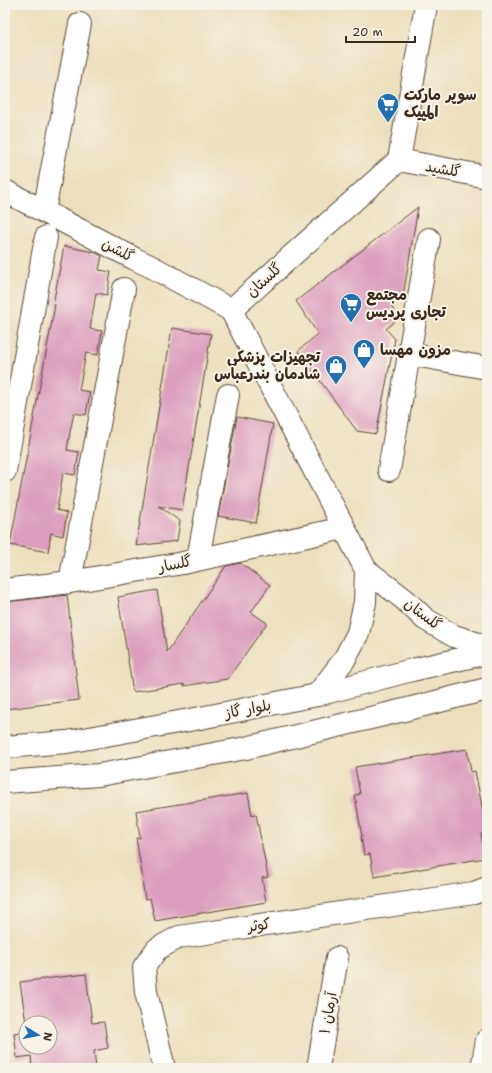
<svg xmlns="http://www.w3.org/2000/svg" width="492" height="1073" viewBox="0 0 492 1073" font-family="'Shantell Sans','Playpen Sans Arabic',sans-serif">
<rect width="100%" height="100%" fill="#f7f3e8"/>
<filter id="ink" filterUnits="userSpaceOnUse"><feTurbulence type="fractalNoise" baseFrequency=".025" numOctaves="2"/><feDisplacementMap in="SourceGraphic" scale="8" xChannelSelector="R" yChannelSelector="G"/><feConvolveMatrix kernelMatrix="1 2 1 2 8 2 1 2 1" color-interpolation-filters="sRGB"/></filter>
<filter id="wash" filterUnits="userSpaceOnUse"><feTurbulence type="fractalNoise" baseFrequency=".012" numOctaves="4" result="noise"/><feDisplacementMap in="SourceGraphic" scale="16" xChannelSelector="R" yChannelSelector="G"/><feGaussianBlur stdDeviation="0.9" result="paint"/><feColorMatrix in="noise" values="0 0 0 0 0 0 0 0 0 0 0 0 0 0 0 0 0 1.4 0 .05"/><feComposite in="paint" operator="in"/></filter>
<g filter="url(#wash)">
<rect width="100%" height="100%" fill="#ecdfbd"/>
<g id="blocks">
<path fill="#dc9cbd" d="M 418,207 L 403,296 L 391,305 L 398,318 L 386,329 L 395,339 L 376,434 L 357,431 L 298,351 L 318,334 L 296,301 Z
M 64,246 L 94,252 L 102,256 L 99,270 L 111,272 L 107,295 L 96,293 L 90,329 L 102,331 L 98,355 L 86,353 L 79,390 L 90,392 L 86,415 L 74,413 L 70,432 L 67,450 L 79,452 L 75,475 L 63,473 L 57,510 L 67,513 L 63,536 L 51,533 L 48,552 L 10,545 L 55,305 L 53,305 Z
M 172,328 L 211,334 L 182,510 L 158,506 L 180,521 L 177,541 L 136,546 Z
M 237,417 L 273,424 L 256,523 L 218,516 Z
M 240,563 L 270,585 L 251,612 L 267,623 L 229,677 L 227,679 L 184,686 L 184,684 L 133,692 L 118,597 L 157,590 L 167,652 L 226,566 Z
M 67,595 L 79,700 L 5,709 L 5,602 Z
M 467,749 L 471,772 L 475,771 L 487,832 L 487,833 L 481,834 L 485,858 L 374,877 L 370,854 L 364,855 L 361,837 L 362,837 L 355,795 L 360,794 L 355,767 Z
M 248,793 L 252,815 L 256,814 L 268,877 L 262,878 L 266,902 L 155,921 L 150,898 L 145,899 L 142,881 L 143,880 L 136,838 L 140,838 L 136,811 Z
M 86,974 L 92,1023 L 104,1022 L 108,1048 L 94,1051 L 96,1068 L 32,1068 L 31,1056 L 17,1058 L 14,1033 L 26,1031 L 26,1047 L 50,1047 L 50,1023 L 26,1023 L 20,982 Z"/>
</g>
</g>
<g filter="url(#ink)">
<use href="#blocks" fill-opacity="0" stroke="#564536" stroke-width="1"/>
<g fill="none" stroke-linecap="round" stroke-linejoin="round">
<g stroke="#564536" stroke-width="24">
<path id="minor" d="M 399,160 L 487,177
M 5,191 L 135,259 L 152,267 L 231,310
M 44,211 L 80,24
M 409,354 L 487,368
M 389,470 L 429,239
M 5,471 L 46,237
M 198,559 L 228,395
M 70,582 L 124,289
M 5,590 L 70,582 L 183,563 L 344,528
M 318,1068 L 337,958
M 482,1068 L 487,1040"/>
</g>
<g stroke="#564536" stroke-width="24">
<path id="tertiary" d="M 366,570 L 231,310 L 399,160 L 426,5
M 317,695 L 344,660 L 358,633 L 365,602 L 366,570 L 404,599 L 425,619 L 454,636 L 487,647
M 164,1068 L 146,992 L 144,967 L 157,949 L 179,937 L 474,893 L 487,888"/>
</g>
<g stroke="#564536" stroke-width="24">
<path id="secondary" d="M 5,747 L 67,742 L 195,719 L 317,695 L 412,670 L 487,653
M 5,782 L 99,775 L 246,748 L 404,710 L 487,689"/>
</g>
<use href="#minor" stroke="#fff" stroke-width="22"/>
<use href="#tertiary" stroke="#fff" stroke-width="22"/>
<use href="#secondary" stroke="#fff" stroke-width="22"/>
</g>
</g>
<defs>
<g id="supermarket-pin" transform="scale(1.15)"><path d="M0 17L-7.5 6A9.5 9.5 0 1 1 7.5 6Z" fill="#1f6fb2" stroke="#f7f3e8"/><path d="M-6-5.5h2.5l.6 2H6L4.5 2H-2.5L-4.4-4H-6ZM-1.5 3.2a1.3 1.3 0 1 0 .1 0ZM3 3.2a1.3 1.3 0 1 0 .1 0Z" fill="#fff"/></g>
<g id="shop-pin" transform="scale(1.15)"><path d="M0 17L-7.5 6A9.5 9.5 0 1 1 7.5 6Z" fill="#1f6fb2" stroke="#f7f3e8"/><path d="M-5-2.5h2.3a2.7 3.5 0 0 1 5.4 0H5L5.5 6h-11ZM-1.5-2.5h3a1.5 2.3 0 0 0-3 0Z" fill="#fff"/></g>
</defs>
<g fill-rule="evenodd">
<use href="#supermarket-pin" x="388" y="104"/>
<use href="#supermarket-pin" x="351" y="304"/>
<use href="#shop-pin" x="364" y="350"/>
<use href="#shop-pin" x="336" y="366"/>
</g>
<g text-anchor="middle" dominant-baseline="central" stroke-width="4" stroke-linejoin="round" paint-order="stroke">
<g font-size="15" font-weight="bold" fill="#3b2a1e" stroke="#f7f3e8" text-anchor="start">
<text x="404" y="95">سوپر مارکت<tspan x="404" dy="17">المپیک</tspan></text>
<text x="366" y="295">مجتمع<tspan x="366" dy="17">تجاری پردیس</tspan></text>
<text x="380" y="350">مزون مهسا</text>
<text x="320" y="357" text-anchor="end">تجهیزات پزشکی<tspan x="320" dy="17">شادمان بندرعباس</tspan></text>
</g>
<g font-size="15" fill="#3b2a1e" stroke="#f7f3e8">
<text transform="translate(443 169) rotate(10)">گلشید</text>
<text transform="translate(118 250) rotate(28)">گلشن</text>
<text transform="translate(264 280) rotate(-42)">گلستان</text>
<text transform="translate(175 564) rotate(-11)">گلسار</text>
<text transform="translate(423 614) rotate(37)">گلستان</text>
<text transform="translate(248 709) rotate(-11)">بلوار گاز</text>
<text transform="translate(259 925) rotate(-9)">کوثر</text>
<text transform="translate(328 1013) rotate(-80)">آرمان ۱</text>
</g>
</g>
<rect width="492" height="1073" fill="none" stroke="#f7f3e8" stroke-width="20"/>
<g transform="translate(38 1035) rotate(100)"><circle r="19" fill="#f7f3e8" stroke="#aca397"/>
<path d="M0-3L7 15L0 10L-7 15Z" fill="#1f6fb2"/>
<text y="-6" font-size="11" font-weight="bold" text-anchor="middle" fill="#3b2a1e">N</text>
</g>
<path d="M346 36v6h69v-6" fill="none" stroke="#3b2a1e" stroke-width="2"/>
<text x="352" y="36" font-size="12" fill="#3b2a1e" stroke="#f7f3e8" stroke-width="3" paint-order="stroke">20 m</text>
</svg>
